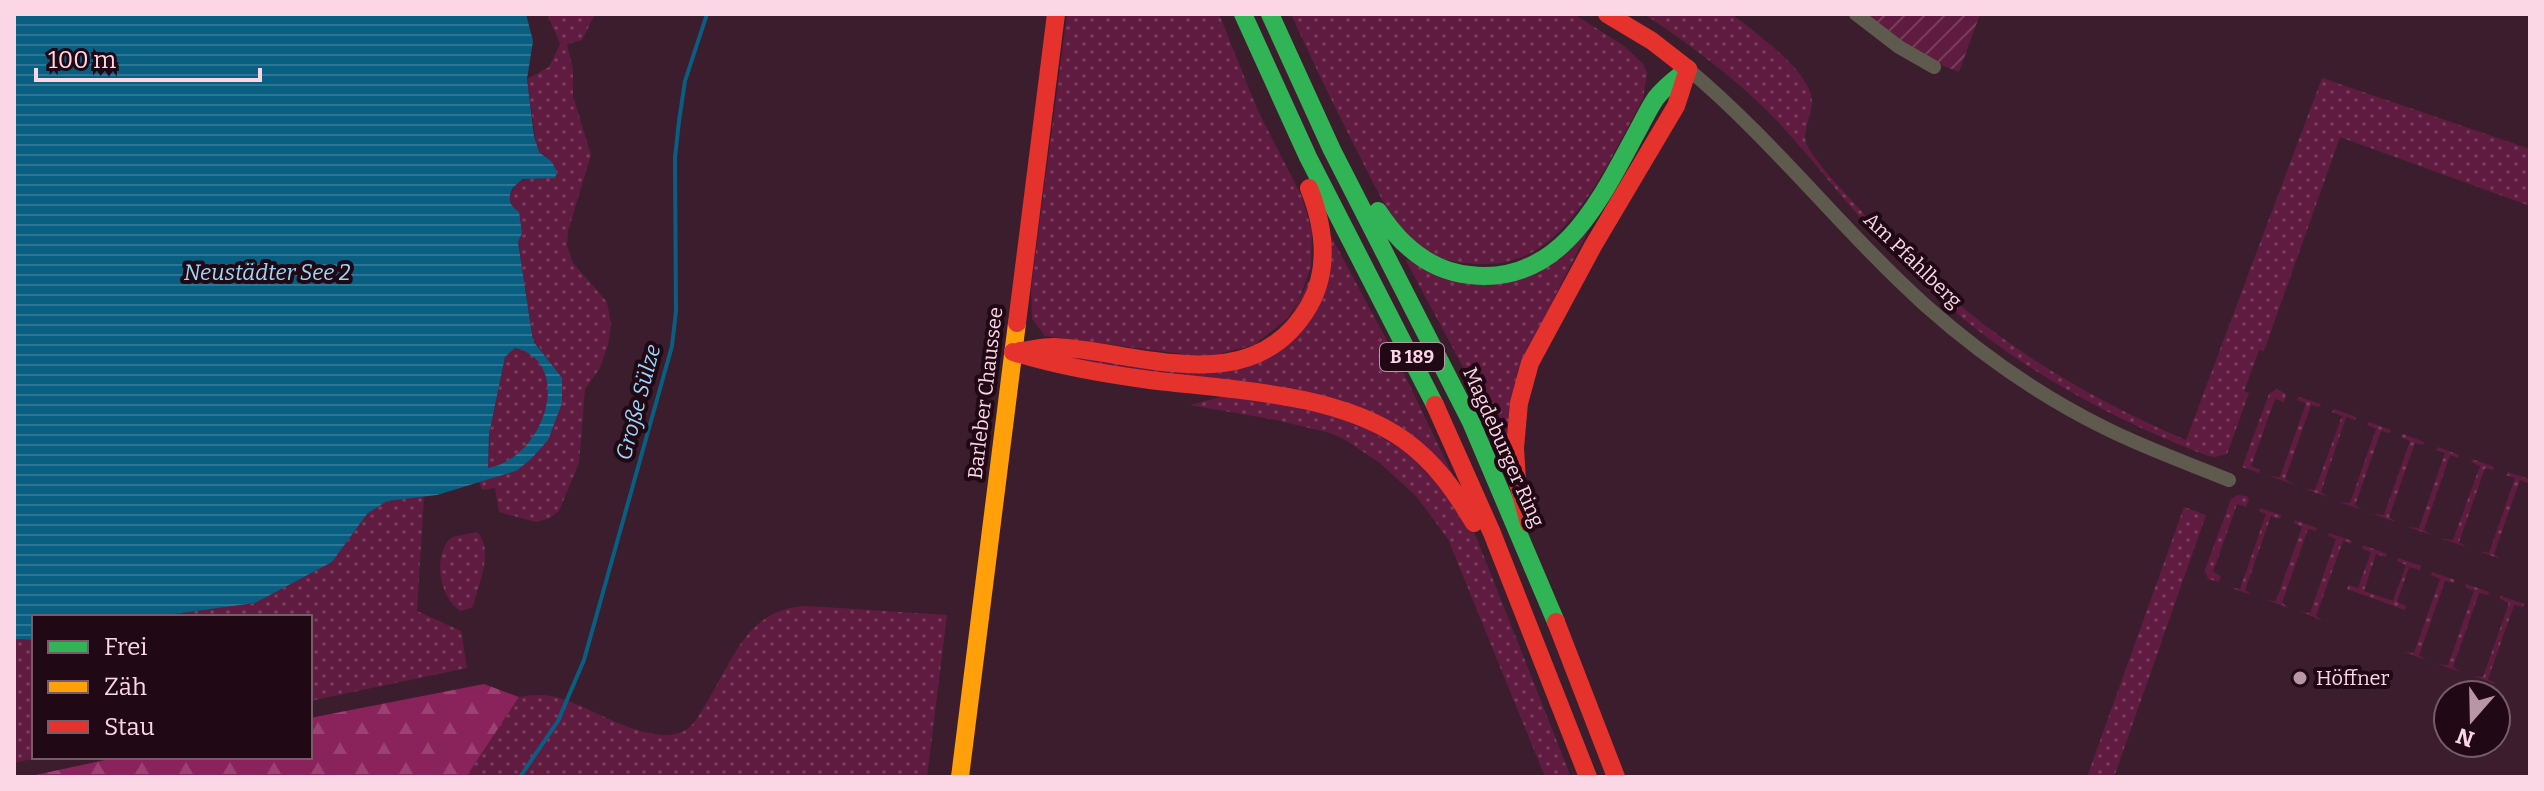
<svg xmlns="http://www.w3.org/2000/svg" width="2544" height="791" viewBox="0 0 2544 791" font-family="Bitter,serif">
<defs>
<pattern id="grass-dots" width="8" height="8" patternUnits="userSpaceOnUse" patternTransform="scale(2)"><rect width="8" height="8" fill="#601c40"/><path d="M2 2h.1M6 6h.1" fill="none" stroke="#783c5c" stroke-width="1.8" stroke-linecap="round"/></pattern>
<pattern id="forest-firs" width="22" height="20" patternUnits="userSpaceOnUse" patternTransform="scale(2)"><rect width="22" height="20" fill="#8a235c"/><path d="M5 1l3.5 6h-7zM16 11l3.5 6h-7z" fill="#9b4273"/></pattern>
<pattern id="garden-furrows" width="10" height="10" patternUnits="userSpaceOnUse" patternTransform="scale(2)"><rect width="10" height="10" fill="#601c40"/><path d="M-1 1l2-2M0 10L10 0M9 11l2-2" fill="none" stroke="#783c5c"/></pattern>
<pattern id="water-rules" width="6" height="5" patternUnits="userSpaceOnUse" patternTransform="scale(2)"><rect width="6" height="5" fill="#095f82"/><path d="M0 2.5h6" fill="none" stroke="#2e7594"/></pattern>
</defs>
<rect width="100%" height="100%" fill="#3b1d2d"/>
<path fill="url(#grass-dots)" d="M 547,14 L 595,14 L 582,40 L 567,44 L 573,70 L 573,96 L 591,155 L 568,231 L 567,245 L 573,263 L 607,302 L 611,325 L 608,345 L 600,368 L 585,389 L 579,463 L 559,511 L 550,518 L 536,522 L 499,512 L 495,488 L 482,490 L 479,482 L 516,471 L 562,403 L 540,348 L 533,341 L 518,242 L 522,232 L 509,197 L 517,182 L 533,177 L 546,156 L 539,152 L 536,144 L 527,79 L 549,67 L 560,44 Z
M 1067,14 L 1219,14 L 1258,111 L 1302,197 L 1312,231 L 1311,267 L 1298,302 L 1288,318 L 1254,345 L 1206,357 L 1045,336 L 1032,319 L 1031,288 Z
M 1291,14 L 1574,14 L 1624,46 L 1643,64 L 1647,73 L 1643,99 C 1620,140 1599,188 1567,223 C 1545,249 1517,265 1483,264 C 1460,264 1433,260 1415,243 C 1390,221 1372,180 1357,151 C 1334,106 1312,60 1291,14 Z
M 1644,14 L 1732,14 C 1753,31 1813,73 1812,102 C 1812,118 1799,134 1809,149 C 1824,172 1846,194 1864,214 C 1957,316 2059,386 2186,440 L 2322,78 L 2530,149 L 2530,206 L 2340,137 L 2264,351 L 2259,350 L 2244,391 L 2249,393 L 2227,454 L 2215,457 L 2208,456 C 2087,409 1984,349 1893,254 C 1854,213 1819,167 1781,125 C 1741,82 1692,46 1644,14 Z
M 1590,227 L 1555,296 L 1504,458 L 1461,363 L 1405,259 L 1469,284 Z
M 1331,236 L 1400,365 L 1453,476 L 1388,423 L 1055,356 L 1273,353 Z
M 515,348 C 577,362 543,459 488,468 L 489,434 L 505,357 Z
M 2277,389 L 2286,394 L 2284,402 L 2275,399 L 2251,466 L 2260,470 L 2259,473 L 2242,467 L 2269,394 Z
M 1227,395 L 1343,415 L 1420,460 L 1475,534 L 1571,777 L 1545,777 L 1448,539 L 1417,497 L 1380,463 L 1344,439 L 1330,433 L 1276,420 L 1190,405 Z
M 2299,397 L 2321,404 L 2319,407 L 2311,405 L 2285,479 L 2293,484 L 2269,476 L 2280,477 L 2306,403 L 2297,400 Z
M 2334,409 L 2356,417 L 2355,420 L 2346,417 L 2321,492 L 2328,497 L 2305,489 L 2315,490 L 2342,416 L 2332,412 Z
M 2369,422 L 2391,430 L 2390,433 L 2381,431 L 2355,505 L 2362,510 L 2339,502 L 2350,503 L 2376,429 L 2367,425 Z
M 2403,434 L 2424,442 L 2423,445 L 2415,443 L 2389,517 L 2396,522 L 2373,514 L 2384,515 L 2410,441 L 2401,437 Z
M 2438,447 L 2459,455 L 2458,458 L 2450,455 L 2424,530 L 2431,535 L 2408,527 L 2419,528 L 2445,453 L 2436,450 Z
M 2472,459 L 2494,467 L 2493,470 L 2485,468 L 2459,542 L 2466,547 L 2443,539 L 2453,540 L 2480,466 L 2471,462 Z
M 2508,472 L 2529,479 L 2528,483 L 2520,480 L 2494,554 L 2501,559 L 2478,551 L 2489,553 L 2515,478 L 2506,475 Z
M 2237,495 L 2247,496 L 2249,499 L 2246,507 L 2237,504 L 2213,572 L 2221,576 L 2219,582 L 2208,579 L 2205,570 L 2231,499 Z
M 424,496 L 417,611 L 461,631 L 467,668 L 310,701 L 310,617 L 153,617 L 255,603 L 332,562 L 367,514 L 387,501 Z
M 2184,507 L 2206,515 L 2114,777 L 2087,777 Z
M 2260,508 L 2281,515 L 2280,519 L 2271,516 L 2245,590 L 2252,595 L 2231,588 L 2240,589 L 2266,514 L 2259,511 Z
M 2295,520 L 2317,528 L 2316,531 L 2308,529 L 2282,603 L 2289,608 L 2267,600 L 2276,601 L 2302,527 L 2294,523 Z
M 477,532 C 495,550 478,585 473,607 L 461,611 C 439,599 432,553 452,537 Z
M 2329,533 L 2352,541 L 2351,544 L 2343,541 L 2316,616 L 2323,621 L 2301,612 L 2310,613 L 2336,539 L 2328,536 Z
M 2363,545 L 2387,554 L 2386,557 L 2376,554 L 2364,591 L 2393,601 L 2406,565 L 2397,561 L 2398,558 L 2421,566 L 2420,570 L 2409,567 L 2397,602 L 2406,606 L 2405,610 L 2347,589 L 2349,585 L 2358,588 L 2371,552 L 2362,549 Z
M 2432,572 L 2455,580 L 2454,583 L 2445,581 L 2419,655 L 2426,660 L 2404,652 L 2414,653 L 2440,579 L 2431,575 Z
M 2466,584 L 2489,592 L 2488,595 L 2479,593 L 2453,667 L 2461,672 L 2438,664 L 2448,665 L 2474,591 L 2465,587 Z
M 2501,596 L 2524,604 L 2523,607 L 2514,605 L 2488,679 L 2496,684 L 2473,676 L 2483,677 L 2509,603 L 2500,599 Z
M 808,606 L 947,615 L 927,777 L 466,777 L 519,697 C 531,695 544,694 556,697 C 589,705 649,748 684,731 C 693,727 699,715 704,707 C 732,664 745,607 808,606 Z
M 14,639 L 34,640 L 34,757 L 41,757 L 14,763 Z"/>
<path fill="url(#forest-firs)" d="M 484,684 L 519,697 L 466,777 L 26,777 L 119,757 L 310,757 L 310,718 Z"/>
<path fill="url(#garden-furrows)" d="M 1865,14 L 1980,14 L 1959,72 L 1918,56 Z"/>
<path fill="url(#water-rules)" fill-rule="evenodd" d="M 14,14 L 526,14 L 533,41 L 527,79 L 534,136 L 539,152 L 552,162 L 557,172 L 555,178 L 523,179 C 510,187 503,202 519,212 L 522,233 L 518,242 L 533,341 L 562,378 L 562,403 L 548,440 L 531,459 L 516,471 L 437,495 L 387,501 L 367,514 L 332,562 L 255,603 L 152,617 L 34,617 L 34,640 L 14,639 ZM 515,348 C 575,362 545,458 488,468 L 489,434 L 505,357 Z"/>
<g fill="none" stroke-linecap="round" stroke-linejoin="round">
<path stroke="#095f82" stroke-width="4" d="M 520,777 L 558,721 L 584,660 L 672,346 L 676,311 L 675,158 L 679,121 L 685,81 L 707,14"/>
<path stroke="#5e5a4e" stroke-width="14" d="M 1856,14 L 1899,47 L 1934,67
M 1688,69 C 1774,141 1842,230 1925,305 C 1979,353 2040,396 2105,428 C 2145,448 2187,463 2229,480"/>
<path stroke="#30b455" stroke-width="18" d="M 1243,14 L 1308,157 L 1435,405
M 1270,14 L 1332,150 L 1471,422 L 1556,622
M 1378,211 C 1400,245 1429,271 1470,275 C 1562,286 1601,198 1638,130 C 1644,119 1649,108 1656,98 C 1665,86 1677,78 1688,69"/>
<path stroke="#ff9f0a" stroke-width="18" d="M 960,777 L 1017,323"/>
<path stroke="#e5322d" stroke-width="18" d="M 1607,14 L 1652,41 L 1688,69
M 1017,323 L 1056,14
M 1020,351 C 1032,350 1044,346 1056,347 C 1142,352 1253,402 1309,306 C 1330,269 1324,226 1309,188
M 1013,352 C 1058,366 1104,374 1150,380 C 1230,390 1336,392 1404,440 C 1435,462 1455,491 1474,523
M 1435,405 L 1492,533 L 1588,777
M 1529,523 L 1517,480 L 1515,448 L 1519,403 L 1530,363 L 1593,246 L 1676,106 L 1688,69
M 1556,622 L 1616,777"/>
</g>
<circle fill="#b896a5" stroke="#200814" stroke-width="3" cx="2300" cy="678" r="8"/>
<g text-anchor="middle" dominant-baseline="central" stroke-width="8" stroke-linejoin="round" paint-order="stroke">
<rect fill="#200814" stroke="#b999a7" stroke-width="2" x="1380" y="343" width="64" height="28" rx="6"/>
<g font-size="18" font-weight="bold" fill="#fbd7e6">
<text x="1412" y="357">B 189</text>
</g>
<g font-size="20" fill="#fbd7e6" stroke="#200814">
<text transform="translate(1913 260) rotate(44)">Am Pfahlberg</text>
<text transform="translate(985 393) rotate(-83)">Barleber Chaussee</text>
<text transform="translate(1504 447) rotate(66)">Magdeburger Ring</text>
</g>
<g font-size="20" fill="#fbd7e6" stroke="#200814" text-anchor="start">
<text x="2316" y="678">Höffner</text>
</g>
<g font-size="22" font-style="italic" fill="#9bd8f7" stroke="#200814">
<text x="267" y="272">Neustädter See 2</text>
<text transform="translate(638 402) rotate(-75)">Große Sülze</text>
</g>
</g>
<rect width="2544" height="791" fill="none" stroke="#fbd7e6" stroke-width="32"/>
<rect x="32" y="615" width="280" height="144" fill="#200814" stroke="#785b68" stroke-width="2"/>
<rect x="48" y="641" width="40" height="12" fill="#30b455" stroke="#785b68" stroke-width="2"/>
<text x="104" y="655" font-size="24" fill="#fbd7e6">Frei</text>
<rect x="48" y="681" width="40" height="12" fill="#ff9f0a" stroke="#785b68" stroke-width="2"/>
<text x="104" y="695" font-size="24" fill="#fbd7e6">Zäh</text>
<rect x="48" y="721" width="40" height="12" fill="#e5322d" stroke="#785b68" stroke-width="2"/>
<text x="104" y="735" font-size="24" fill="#fbd7e6">Stau</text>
<g transform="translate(2472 719) rotate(200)"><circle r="38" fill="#200814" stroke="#785b68" stroke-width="2"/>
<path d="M0-6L14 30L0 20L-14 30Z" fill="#b896a5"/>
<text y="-12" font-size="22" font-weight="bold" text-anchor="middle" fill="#fbd7e6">N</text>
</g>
<path d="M36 68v12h224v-12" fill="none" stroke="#fbd7e6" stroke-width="4"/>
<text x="48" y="68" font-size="24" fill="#fbd7e6" stroke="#200814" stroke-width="6" paint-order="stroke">100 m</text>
</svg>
